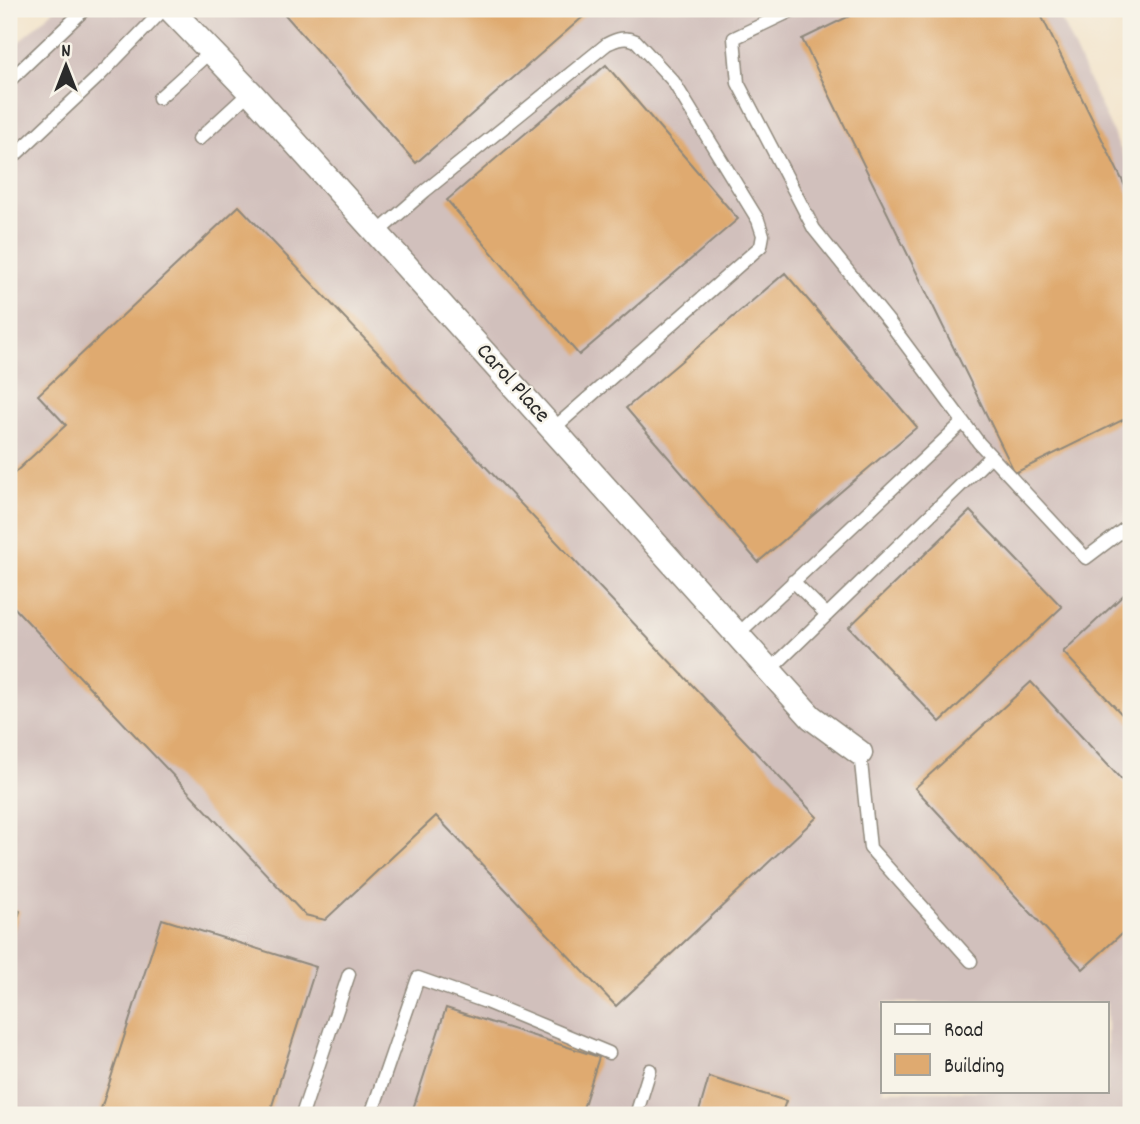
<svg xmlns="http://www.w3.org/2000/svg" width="1140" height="1124" viewBox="0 0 1140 1124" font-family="Dekko,sans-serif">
<rect width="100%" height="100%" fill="#f7f3e8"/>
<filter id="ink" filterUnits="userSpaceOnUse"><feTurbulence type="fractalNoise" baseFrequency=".0143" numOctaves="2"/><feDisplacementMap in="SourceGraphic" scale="14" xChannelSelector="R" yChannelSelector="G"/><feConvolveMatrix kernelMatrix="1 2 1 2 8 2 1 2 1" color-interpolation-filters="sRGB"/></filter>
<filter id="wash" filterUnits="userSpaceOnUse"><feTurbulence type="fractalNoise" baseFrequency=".00686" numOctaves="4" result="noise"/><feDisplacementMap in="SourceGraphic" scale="28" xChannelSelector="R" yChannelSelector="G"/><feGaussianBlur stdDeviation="1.57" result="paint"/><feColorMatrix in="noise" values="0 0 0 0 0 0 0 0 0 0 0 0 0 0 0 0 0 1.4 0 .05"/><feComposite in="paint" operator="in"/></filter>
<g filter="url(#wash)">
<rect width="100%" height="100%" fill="#f3e4cb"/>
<path fill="#d1c0bc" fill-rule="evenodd" d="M 55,9 L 1056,9 L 1131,172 L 1131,1115 L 9,1115 L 9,51 ZM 883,1003 L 1107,1003 L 1107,1091 L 883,1091 Z"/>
<g id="blocks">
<path fill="#dfaa70" d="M 280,9 L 592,9 L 416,163 Z
M 864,9 L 1038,9 L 1131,198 L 1131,416 L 1015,473 L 802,39 Z
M 606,65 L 738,219 L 579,355 L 447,200 Z
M 239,206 L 817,817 L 616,1006 L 436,816 L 325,920 L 305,915 L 9,602 L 9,478 L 66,425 L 38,395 Z
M 785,273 L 917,427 L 758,562 L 626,408 Z
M 970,511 L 1062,607 L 940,722 L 849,627 Z
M 1131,588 L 1131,724 L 1063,652 Z
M 1031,682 L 1131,790 L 1131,925 L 1083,969 L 915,788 Z
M 9,907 L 20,911 L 9,946 Z
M 162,919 L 316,967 L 269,1115 L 99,1115 Z
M 446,1008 L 599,1057 L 581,1115 L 411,1115 Z
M 709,1077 L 786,1101 L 781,1115 L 698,1115 Z"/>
</g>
</g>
<g filter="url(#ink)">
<use href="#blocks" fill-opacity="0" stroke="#8f887b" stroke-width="2"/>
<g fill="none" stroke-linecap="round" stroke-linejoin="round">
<g stroke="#8f887b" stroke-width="15">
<path id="service" d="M 795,9 L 734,38 L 738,83 L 814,229 L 889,322 L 979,443 L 1086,558 L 1131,524
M 9,81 L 85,9
M 159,98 L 211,51
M 199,139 L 250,92
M 9,161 L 98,77 L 164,9
M 377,233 L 425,191 L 607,44 C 617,39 626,36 636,41 L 673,81 L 758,220 L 763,235 L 761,246 L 553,429
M 793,581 L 827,615
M 737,635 L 963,422
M 769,671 L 991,456
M 860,753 L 870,848 L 971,961
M 302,1115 L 349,974
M 371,1115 L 418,978 L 486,1002 L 609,1053
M 636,1115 L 650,1070"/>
</g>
<g stroke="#8f887b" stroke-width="27">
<path id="minor" d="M 170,9 L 250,92 L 811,717 L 860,753"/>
</g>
<use href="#service" stroke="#fff" stroke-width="12"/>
<use href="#minor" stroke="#fff" stroke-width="24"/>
</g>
</g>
<g text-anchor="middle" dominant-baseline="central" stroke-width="5" stroke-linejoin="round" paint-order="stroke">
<g font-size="23" fill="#2b2b2b" stroke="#f7f3e8">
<text transform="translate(512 384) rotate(48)">Carol Place</text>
</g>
</g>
<rect width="1140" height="1124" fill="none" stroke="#f7f3e8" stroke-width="35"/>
<rect x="881" y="1002" width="228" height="91" fill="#f7f3e8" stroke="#a5a39c" stroke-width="2"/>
<rect x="895" y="1024" width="35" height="10" fill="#ffffff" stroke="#a5a39c" stroke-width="2"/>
<text x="944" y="1036" font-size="21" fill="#2b2b2b">Road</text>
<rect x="895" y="1054" width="35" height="21" fill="#dfaa70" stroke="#a5a39c" stroke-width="2"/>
<text x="944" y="1072" font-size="21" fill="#2b2b2b">Building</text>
<g transform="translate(66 66)" stroke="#f7f3e8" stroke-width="5" paint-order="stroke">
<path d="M0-5L12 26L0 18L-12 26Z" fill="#2b2b2b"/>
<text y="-10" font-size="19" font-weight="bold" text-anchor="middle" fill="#2b2b2b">N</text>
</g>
</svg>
